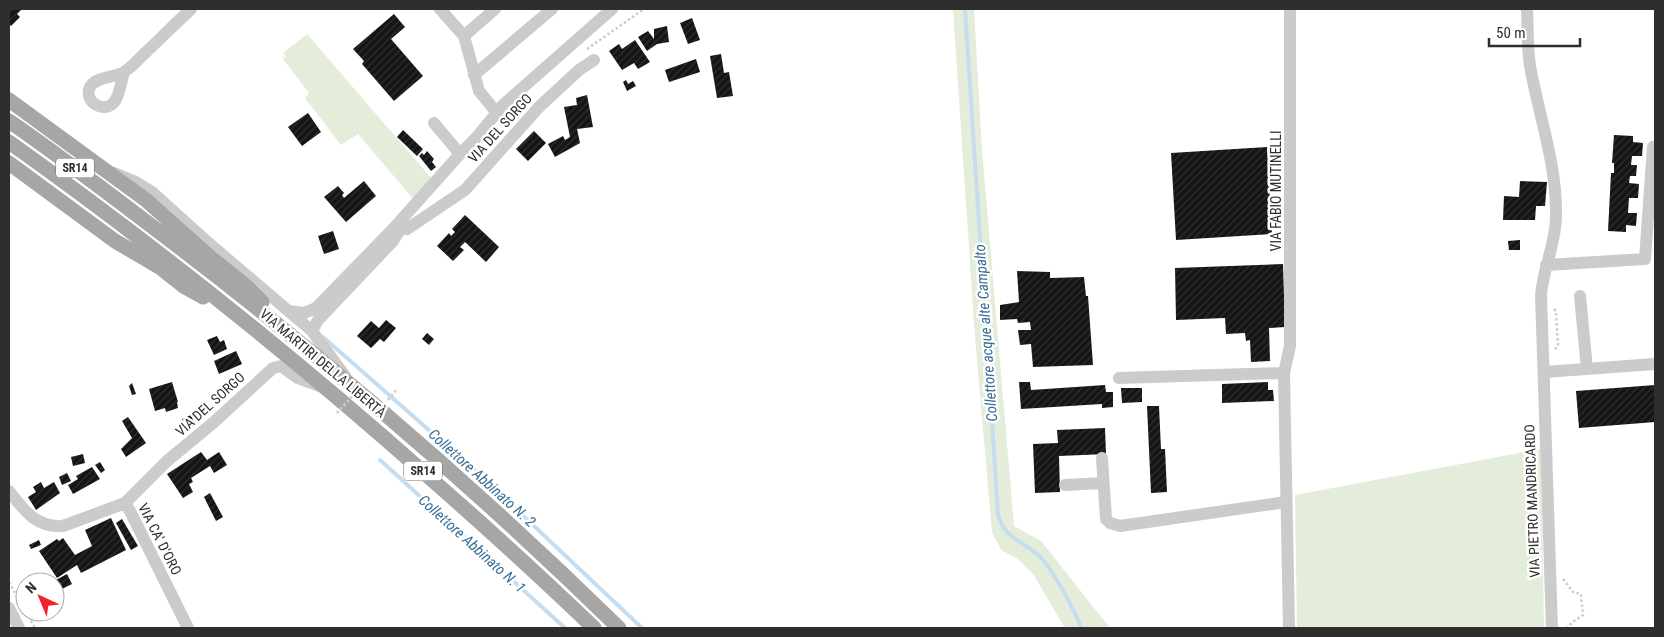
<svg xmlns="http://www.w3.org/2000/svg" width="1664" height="637" viewBox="0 0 1664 637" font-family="'Roboto Condensed',sans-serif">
<defs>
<pattern id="building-hatch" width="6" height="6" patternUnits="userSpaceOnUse" patternTransform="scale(1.25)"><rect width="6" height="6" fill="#151515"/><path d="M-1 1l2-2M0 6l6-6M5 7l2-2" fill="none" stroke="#2f2f2f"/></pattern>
</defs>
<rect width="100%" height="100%" fill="#fff"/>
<path fill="#e3edda" d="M 953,9 L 974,9 L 982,150 L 1014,526 L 1041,541 L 1110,628 L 1065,628 L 1033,574 L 1018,559 L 1001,550 L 992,532 L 975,337 Z
M 307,34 L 432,179 L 414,200 L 358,134 L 341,145 L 305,98 L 309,93 L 283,59 L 286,56 L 283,53 Z
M 1541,449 L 1544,628 L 1297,628 L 1295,495 Z"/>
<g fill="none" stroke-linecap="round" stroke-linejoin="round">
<path stroke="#c5ddee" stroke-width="4" d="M 965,9 L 998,514 C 1004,541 1027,541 1043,560 C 1054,573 1076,612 1081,628
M 323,337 L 479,474 L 642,628
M 380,460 L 565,628"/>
</g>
<path fill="url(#building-hatch)" d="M 9,9 L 22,9 L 17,14 L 20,17 L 11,26 L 9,24 Z
M 394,14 L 405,27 L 391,39 L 423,76 L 394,101 L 362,64 L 364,61 L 353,49 Z
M 692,18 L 700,40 L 688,44 L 680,23 Z
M 667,26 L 669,42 L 657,44 L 647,51 L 638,37 L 648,31 L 654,39 L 654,29 Z
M 635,40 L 650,62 L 638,69 L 634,63 L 622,70 L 609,51 L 619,44 L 622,49 Z
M 721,54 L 724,73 L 729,72 L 733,96 L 717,98 L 710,56 Z
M 696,59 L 700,72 L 669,82 L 665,70 Z
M 626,80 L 628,84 L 633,81 L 636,86 L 627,91 L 623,82 Z
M 587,95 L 593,127 L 577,129 L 580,143 L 555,157 L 548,144 L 563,136 L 565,140 L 570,137 L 564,107 L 577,105 L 576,98 Z
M 308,113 L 321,132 L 302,146 L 288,127 Z
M 403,130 L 423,149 L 417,156 L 397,137 Z
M 534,131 L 546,143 L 528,161 L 516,149 Z
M 1614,135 L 1633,136 L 1633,142 L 1643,143 L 1642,156 L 1632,156 L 1631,165 L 1637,165 L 1636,176 L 1630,176 L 1629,183 L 1639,184 L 1638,198 L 1629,198 L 1628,213 L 1637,213 L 1636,226 L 1626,225 L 1626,232 L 1608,231 L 1611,173 L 1614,173 L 1614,163 L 1612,163 Z
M 1267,147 L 1272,234 L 1176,240 L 1171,153 Z
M 427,151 L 434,159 L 432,162 L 436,167 L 431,171 L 419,156 L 422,153 L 424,155 Z
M 364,181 L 376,196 L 346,222 L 324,197 L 338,186 L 344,193 L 342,195 L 344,198 Z
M 1520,181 L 1547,182 L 1545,206 L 1536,206 L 1535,220 L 1503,220 L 1504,196 L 1519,197 Z
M 465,215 L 499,247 L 486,262 L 465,242 L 460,247 L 464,250 L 453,261 L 437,246 L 449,233 L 451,236 L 455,232 L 452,229 Z
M 333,231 L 339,249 L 324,254 L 318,236 Z
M 1520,240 L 1520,250 L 1509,250 L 1508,241 Z
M 1283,264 L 1285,327 L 1269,328 L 1270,361 L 1251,362 L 1250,340 L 1246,341 L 1245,333 L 1226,334 L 1225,318 L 1176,320 L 1175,268 Z
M 1017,271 L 1050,272 L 1050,278 L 1084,277 L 1086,296 L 1088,296 L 1093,365 L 1033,367 L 1031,344 L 1020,345 L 1018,330 L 1031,330 L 1030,322 L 1018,323 L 1017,319 L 1000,320 L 1000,305 L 1019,302 Z
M 386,320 L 396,328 L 384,342 L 380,339 L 371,348 L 357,336 L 371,321 L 379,328 Z
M 427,333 L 434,339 L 429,345 L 422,339 Z
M 217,336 L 220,342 L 224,340 L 227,349 L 214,355 L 207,340 Z
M 236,351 L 242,364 L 219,374 L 214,361 Z
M 172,382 L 178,402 L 177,402 L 178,408 L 166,412 L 165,408 L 155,411 L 149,389 Z
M 1019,382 L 1030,382 L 1031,390 L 1105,385 L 1106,392 L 1113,392 L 1113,407 L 1102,408 L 1102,404 L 1021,409 Z
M 1268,382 L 1268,390 L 1273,390 L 1274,401 L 1222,403 L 1222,384 Z
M 132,383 L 136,394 L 132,395 L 129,386 Z
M 229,383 L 232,392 L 228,394 L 224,385 Z
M 1655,385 L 1655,422 L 1579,428 L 1576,391 Z
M 1121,388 L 1142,388 L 1142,402 L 1122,403 Z
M 1147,406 L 1159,406 L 1161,449 L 1165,449 L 1167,492 L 1151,493 Z
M 191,415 L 195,424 L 186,428 L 182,419 Z
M 128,417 L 146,443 L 126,457 L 121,449 L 132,438 L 122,421 Z
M 1105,428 L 1106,454 L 1059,456 L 1060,492 L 1035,493 L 1033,444 L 1058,443 L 1057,430 Z
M 201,452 L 207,460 L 219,452 L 227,465 L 214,473 L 210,466 L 191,478 L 193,482 L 189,484 L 193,492 L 183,498 L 167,474 Z
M 83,454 L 85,463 L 73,466 L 71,457 Z
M 100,462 L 105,470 L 101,473 L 95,465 Z
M 92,467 L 100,479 L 73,494 L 68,485 L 78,479 L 76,476 Z
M 67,473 L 71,481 L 62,485 L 59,477 Z
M 41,482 L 44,488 L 54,482 L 60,493 L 36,510 L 28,497 L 36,492 L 33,487 Z
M 210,493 L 223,517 L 216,521 L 204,497 Z
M 111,518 L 126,550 L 81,573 L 77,565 L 57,578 L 39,551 L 57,539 L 59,541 L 63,538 L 75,555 L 92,546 L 85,530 Z
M 122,519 L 138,546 L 131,550 L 116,523 Z
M 39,540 L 41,545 L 31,549 L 29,545 Z
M 67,574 L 72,584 L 56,592 L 55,582 L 52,582 Z"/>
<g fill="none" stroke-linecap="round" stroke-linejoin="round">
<path stroke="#cbcbcb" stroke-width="2.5" stroke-dasharray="2.5 2.5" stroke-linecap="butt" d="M 587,49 L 644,9
M 1554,309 L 1556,311 L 1558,346 L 1555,349
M 388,400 L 397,389
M 1563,579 L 1573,592 L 1581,594 L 1583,615 L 1574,621 L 1567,628
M 9,582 L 19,600
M 26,612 L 35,628"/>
<path stroke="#cbcbcb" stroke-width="12" d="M 440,9 L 464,36 L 479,91 L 497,113
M 1527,9 C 1528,28 1527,47 1530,66 C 1539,116 1557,165 1556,216 C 1556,244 1543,268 1541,295 L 1552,628
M 464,36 L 495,9
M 124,72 C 121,81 120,94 115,101 C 105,115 83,102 90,87 C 96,76 115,78 124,72 C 131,68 138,60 144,54 C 160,39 175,24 191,9
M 474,75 L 552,9
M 460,154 L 476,138 L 503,105 L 612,9
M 114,173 L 136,182 L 152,192 L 204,239 L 312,331 L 345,376
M 404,226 L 407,229 L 465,190 L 539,107 L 579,70 L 594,60
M 1546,265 L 1645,259 L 1653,147
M 1580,296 L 1587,369
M 289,311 L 304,313 L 316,308 L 393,229 L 460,154 L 434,123
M 312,331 L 318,320 L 393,241 L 403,225
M 1544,372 L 1655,364
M 1119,378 L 1284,373
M 1102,458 L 1106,519 L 1110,523 L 1120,526 L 1286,502
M 1065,485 L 1103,483
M 9,491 C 24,510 36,528 63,526 L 125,503 L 167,461 L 213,423 L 273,368 L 281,366 L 298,378 L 320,386
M 125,503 L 130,511 L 188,628
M 9,608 L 19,628
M 1289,628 L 1284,373 L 1290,346 L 1290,9"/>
<path stroke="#a6a6a6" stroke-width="15" d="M 9,100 L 146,200 L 211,258 L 246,286 L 262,302
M 9,121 C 67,161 123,204 179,247 C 333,365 480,492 619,628
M 9,142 C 155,246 296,359 430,478 C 486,527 541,577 594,628
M 9,163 L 115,241 L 161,268 L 185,287 L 203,297"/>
<path stroke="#cbcbcb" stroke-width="2.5" stroke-dasharray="2.5 2.5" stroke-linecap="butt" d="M 337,413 L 364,383"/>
</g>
<g text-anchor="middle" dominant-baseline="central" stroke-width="5" stroke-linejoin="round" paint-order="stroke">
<g fill="#fff" stroke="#6d6d6d" stroke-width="1">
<rect x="56" y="158.5" width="38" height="19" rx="4"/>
<rect x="404" y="461.5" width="38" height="19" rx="4"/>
</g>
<g font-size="12" font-weight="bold" fill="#2e2e2e">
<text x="75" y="168">SR14</text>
<text x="423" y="471">SR14</text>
</g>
<g font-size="14" fill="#2e2e2e" stroke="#fff">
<text transform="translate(500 128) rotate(-48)">VIA DEL SORGO</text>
<text transform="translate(1276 191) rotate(-90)">VIA FABIO MUTINELLI</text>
<text transform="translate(323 363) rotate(40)">VIA MARTIRI DELLA LIBERTÀ</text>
<text transform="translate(210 404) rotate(-42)">VIA DEL SORGO</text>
<text transform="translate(1532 501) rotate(-92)">VIA PIETRO MANDRICARDO</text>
<text transform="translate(160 539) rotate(63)">VIA CA' D'ORO</text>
</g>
<g font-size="15" font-style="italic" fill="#356d96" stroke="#fff">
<text transform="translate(986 333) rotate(-94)">Collettore acque alte Campalto</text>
<text transform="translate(482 478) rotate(42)">Collettore Abbinato N. 2</text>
<text transform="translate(472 544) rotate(42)">Collettore Abbinato N. 1</text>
</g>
</g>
<rect width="1664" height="637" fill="none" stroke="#2e2e2e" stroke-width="20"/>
<g transform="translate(40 597) rotate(316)"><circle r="24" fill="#ffffff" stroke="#ababab"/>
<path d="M0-4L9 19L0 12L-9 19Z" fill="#f32229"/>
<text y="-8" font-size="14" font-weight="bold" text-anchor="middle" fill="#2e2e2e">N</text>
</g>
<path d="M1489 38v8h91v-8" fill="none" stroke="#2e2e2e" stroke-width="2.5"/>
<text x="1496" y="38" font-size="15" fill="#2e2e2e" stroke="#ffffff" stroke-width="4" paint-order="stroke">50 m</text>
</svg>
